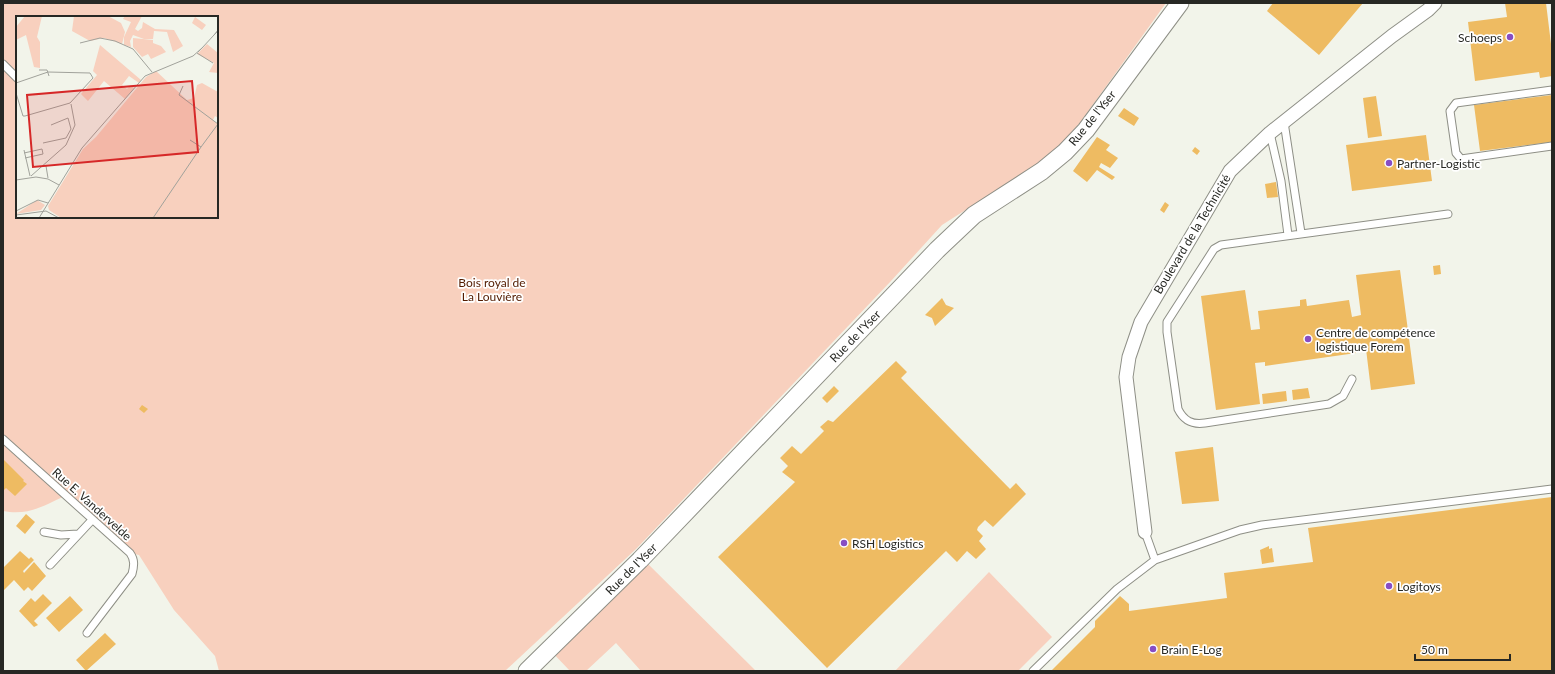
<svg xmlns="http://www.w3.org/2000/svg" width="1555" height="674" viewBox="0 0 1555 674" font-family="Lato,sans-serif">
<rect width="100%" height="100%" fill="#f2f4ea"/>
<path fill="#f8d0be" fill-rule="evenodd" d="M 3,3 L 1166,3 L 1079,124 L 1059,146 L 1036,165 L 942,225 L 891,281 L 636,549 L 505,671 L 219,671 L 215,656 L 174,610 L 139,555 L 130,553 L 65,496 C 43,506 28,516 3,511 ZM 17,17 L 217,17 L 217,217 L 17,217 Z
M 646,562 L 756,671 L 641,671 L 616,643 L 586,671 L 570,671 L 550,650 Z
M 989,572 L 1052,637 L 1018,671 L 895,671 Z"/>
<path fill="#eebb62" d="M 1273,3 L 1363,3 L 1319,55 L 1267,11 Z
M 1505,3 L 1546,3 L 1552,52 L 1552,76 L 1540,78 L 1539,72 L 1475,81 L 1468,22 L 1507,17 Z
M 1552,95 L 1552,142 L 1480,151 L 1474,105 Z
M 1376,96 L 1382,136 L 1368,138 L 1363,98 Z
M 1124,108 L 1139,118 L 1134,126 L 1118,116 Z
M 1426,135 L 1432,181 L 1352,191 L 1346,145 Z
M 1097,137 L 1110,145 L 1106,150 L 1118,158 L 1110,168 L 1101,163 L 1099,167 L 1115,177 L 1112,180 L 1097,170 L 1087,182 L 1073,171 Z
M 1195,147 L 1200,151 L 1197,155 L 1192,151 Z
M 1276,182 L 1278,197 L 1267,198 L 1265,184 Z
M 1165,202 L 1169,205 L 1164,213 L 1160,210 Z
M 1440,265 L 1441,274 L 1434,275 L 1433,266 Z
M 1400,270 L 1415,384 L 1371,390 L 1366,349 L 1356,350 L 1356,353 L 1265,366 L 1265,362 L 1255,363 L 1260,404 L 1216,410 L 1201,296 L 1245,290 L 1251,330 L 1260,329 L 1258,311 L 1300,306 L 1300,300 L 1306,299 L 1307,306 L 1349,300 L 1352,317 L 1361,315 L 1356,275 Z
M 942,298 L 946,305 L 954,308 L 935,326 L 932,318 L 925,315 Z
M 896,361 L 907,372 L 901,378 L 1010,489 L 1016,483 L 1026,494 L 993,527 L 985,520 L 978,527 L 977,530 L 983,536 L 979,541 L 986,549 L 976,559 L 967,551 L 957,562 L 946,551 L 827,668 L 718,557 L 795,482 L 782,472 L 788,466 L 780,458 L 792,446 L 801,454 L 824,431 L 820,427 L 828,420 L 833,422 Z
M 834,386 L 839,391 L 827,403 L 822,398 Z
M 1308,388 L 1310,398 L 1293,400 L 1292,390 Z
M 1286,391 L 1287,401 L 1263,404 L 1262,394 Z
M 142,405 L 148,409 L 144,413 L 139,409 Z
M 1213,447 L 1219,501 L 1182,504 L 1175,452 Z
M 3,459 L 24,480 L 23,481 L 27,484 L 15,496 L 6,488 L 4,490 L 3,488 Z
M 1552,497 L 1552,671 L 1051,671 L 1095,627 L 1095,621 L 1120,596 L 1129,604 L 1129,611 L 1227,598 L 1224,573 L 1313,562 L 1308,528 Z
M 26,514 L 35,522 L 25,534 L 16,526 Z
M 1269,546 L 1269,549 L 1272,548 L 1274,562 L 1262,564 L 1260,550 Z
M 20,551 L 29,559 L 31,557 L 34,560 L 23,571 L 24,573 L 34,562 L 46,576 L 32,591 L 28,587 L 24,591 L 14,580 L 3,591 L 3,568 Z
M 43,594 L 52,603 L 34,621 L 38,625 L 34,627 L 19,611 L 31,598 L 35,602 Z
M 70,596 L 83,610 L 59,632 L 46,618 Z
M 105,633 L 116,644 L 86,671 L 76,660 Z"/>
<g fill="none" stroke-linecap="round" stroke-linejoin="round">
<g stroke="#8e8f86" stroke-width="9">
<path id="service" d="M 3,64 L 17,78
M 1552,90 L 1456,103 L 1450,111 L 1456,153 L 1461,159 L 1552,146
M 1284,122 L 1301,233
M 1270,133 L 1281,181 L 1288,235
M 1352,379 L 1343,396 L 1329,404 L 1205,423 C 1192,425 1184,421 1178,409 L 1167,332 L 1167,322 L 1214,249 L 1221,245 L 1448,214
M 3,439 L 130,553 C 135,560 134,566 132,574 L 87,633
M 44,532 L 61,535 L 78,534
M 1145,532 L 1155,560
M 50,565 L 92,520
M 1033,671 L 1117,589 L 1155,560 L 1240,530 L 1262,525 L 1552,489"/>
</g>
<g stroke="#8e8f86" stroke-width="15">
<path id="minor" d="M 1145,532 L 1126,377 L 1129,357 L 1141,322 L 1230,171 L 1270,133 L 1392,36 L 1428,10 L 1435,3"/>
</g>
<g stroke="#8e8f86" stroke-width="19">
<path id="tertiary" d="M 527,671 L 640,560 L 937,250 L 974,215 L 1042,171 L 1065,152 L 1086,130 L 1180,3"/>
</g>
<use href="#service" stroke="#fff" stroke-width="7"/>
<use href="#minor" stroke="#fff" stroke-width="13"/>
<use href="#tertiary" stroke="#fff" stroke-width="17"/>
</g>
<g fill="#874dc4" stroke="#fff" stroke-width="1.5">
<circle cx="1510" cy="37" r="4"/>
<circle cx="1389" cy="163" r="4"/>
<circle cx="1308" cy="339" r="4"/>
<circle cx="844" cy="543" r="4"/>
<circle cx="1389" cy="586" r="4"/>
<circle cx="1153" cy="649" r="4"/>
</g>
<g text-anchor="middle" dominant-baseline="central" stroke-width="3.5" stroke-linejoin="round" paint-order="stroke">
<g font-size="12" fill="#272824" stroke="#fff" text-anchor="start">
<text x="1502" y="37" text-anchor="end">Schoeps</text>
<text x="1397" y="163">Partner-Logistic</text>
<text x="1316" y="332">Centre de compétence<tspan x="1316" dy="14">logistique Forem</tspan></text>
<text x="852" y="543">RSH Logistics</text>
<text x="1397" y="586">Logitoys</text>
<text x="1161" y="649">Brain E-Log</text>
</g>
<g font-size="12" fill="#272824" stroke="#fff">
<text transform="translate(1092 118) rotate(-51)">Rue de l'Yser</text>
<text transform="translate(1192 234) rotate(-59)">Boulevard de la Technicité</text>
<text transform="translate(855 336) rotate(-46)">Rue de l'Yser</text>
<text transform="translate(92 504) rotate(42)">Rue E. Vandervelde</text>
<text transform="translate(631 569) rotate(-45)">Rue de l'Yser</text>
</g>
<g font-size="12" fill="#531c00" stroke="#fff">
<text x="492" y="282">Bois royal de<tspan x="492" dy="14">La Louvière</tspan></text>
</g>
</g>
<g transform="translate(16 16)">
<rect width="202" height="202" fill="#f2f4ea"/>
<path d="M 9,0 L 26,0 L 21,21 L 24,26 L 24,52 L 18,51 L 10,19 L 0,24 L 0,11 ZM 58,0 L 92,0 L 105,7 L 109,16 L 106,28 L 88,22 L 74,25 L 56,15 ZM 109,0 L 126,0 L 119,13 L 122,15 L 126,12 L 127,6 L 139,13 L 158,14 L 167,30 L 157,36 L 151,16 L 138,15 L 137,23 L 128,23 L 117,19 L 114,25 L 115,31 L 108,29 L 108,21 L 115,6 L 107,3 ZM 179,1 L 190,9 L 186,14 L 176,7 ZM 117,22 L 137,24 L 137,27 L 145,30 L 150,36 L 135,43 L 132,38 L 126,41 L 117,31 ZM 191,28 L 202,37 L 202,57 L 193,56 L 198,47 L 181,38 ZM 84,29 L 125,64 L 123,67 L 113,60 L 106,69 L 111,73 L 115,69 L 118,72 L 109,83 L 88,65 L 72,85 L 65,78 L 81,59 L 77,55 ZM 140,55 L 171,84 L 178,82 L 181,69 L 186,67 L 202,76 L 202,102 L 199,100 L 197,104 L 202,108 L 202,202 L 45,202 L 33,194 L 32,190 L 67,133 L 80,121 L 130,61 ZM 21,184 L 29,189 L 25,194 L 0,198 Z" fill="#f8d0be"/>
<path fill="none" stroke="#a1a29b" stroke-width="1" d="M 202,15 L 198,19 L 202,14M 64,27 L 84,22 L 99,25 L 117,33 L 136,56M 186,32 L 198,19M 181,37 L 197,47M 23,54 L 31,54 L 33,60M 0,67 L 32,56 L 74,57 L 77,62 L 54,87 L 9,100 L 7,100 L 0,77M 167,70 L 163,79 L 202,108M 174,124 L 185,131 L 202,108M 27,127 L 50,122 L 55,113 L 52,102 L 35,109M 8,134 L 14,160M 8,137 L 26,133 L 27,138 L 9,142M 30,150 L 32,162M 15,160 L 50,129 L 59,109 L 55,88M 0,164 L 20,161 L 32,163 L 43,169M 0,195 L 22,184 L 32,187M 0,199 L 30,195 L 43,202M 23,202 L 66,132 L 129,60 L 177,40 L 186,32 L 182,36M 137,202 L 185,131"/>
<path fill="#d62828" fill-opacity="0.15" stroke="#d62828" stroke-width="2" d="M 176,65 L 182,136 L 17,151 L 11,79 Z"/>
<rect width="202" height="202" fill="none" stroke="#272824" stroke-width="2"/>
</g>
<rect width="1555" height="674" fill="none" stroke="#272824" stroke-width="8"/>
<path d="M1415 654v6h95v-6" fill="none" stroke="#272824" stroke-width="2"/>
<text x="1421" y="654" font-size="12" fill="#272824" stroke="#ffffff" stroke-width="3" paint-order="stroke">50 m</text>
</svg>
